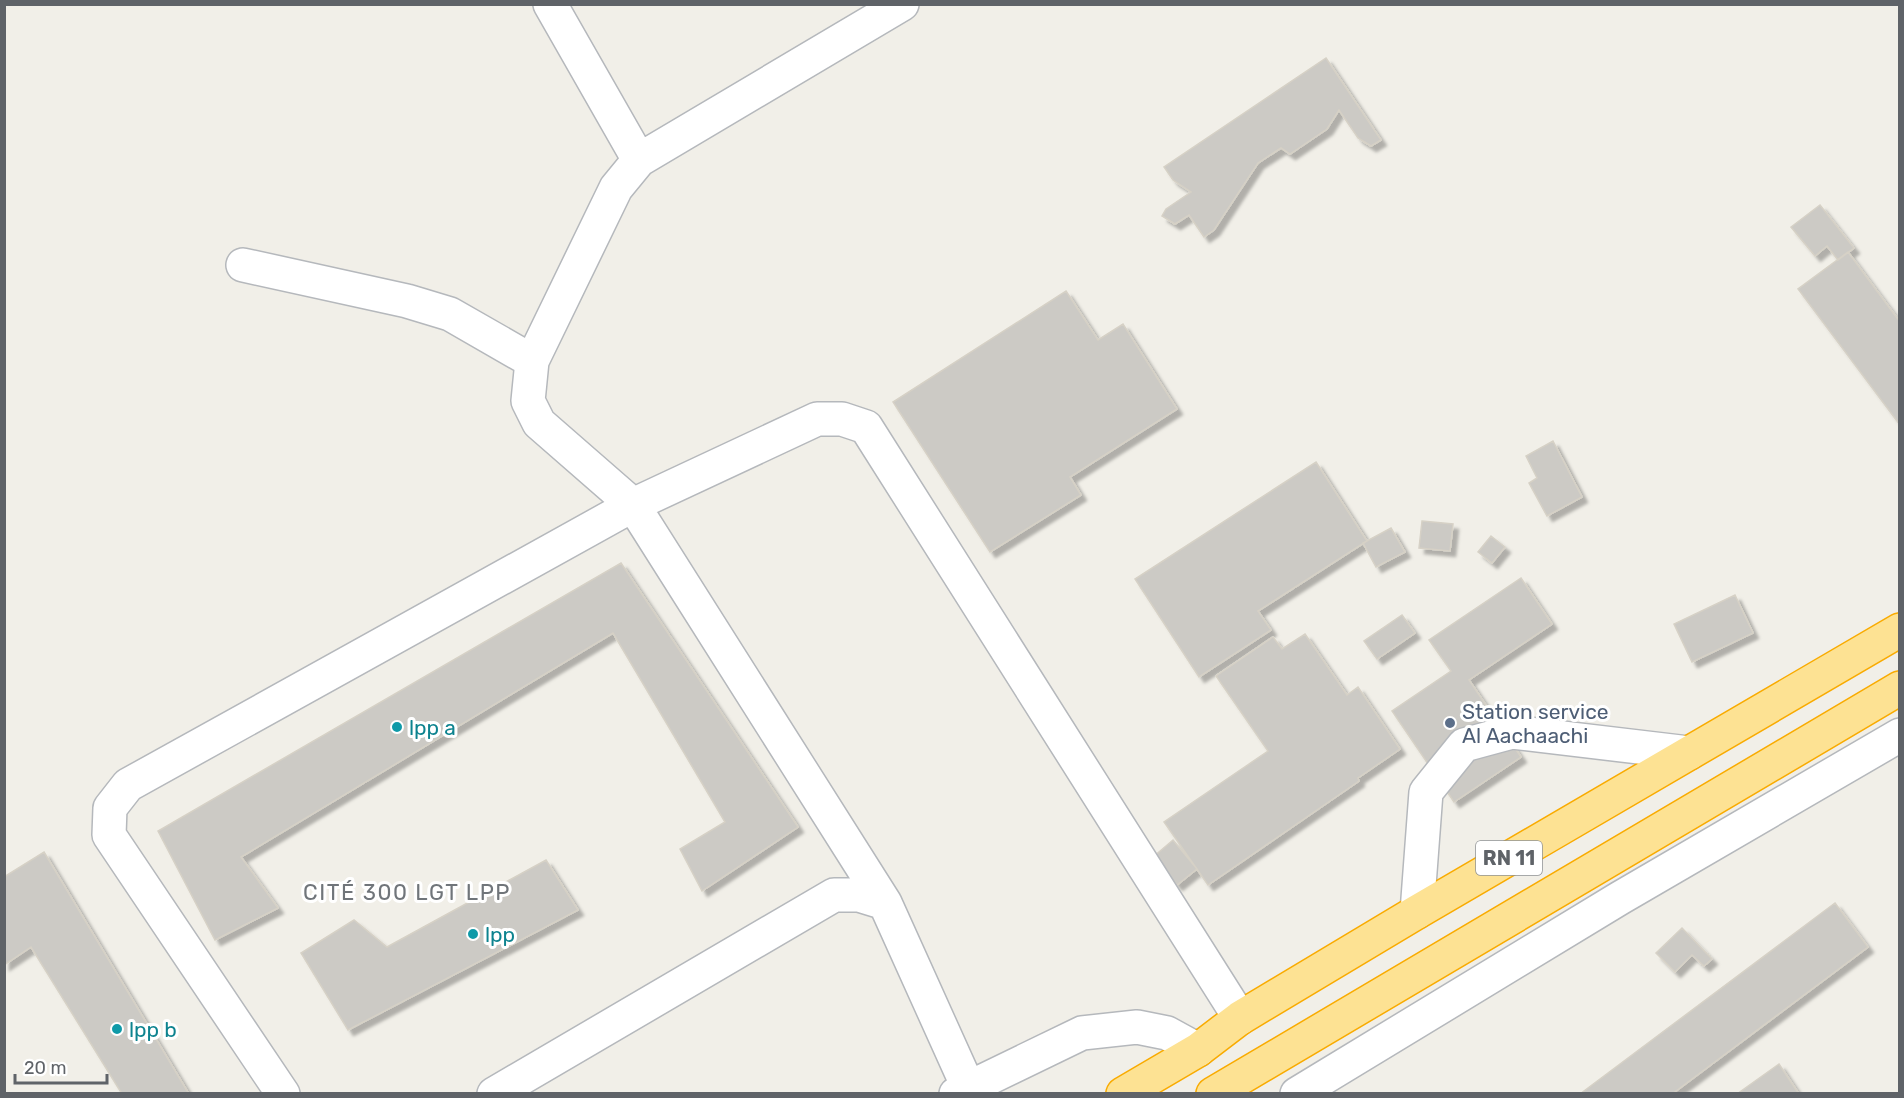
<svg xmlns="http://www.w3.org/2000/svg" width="1904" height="1098" viewBox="0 0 1904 1098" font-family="Rubik,sans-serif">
<defs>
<filter id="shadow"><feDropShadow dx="5.5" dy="5.5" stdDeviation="1.5" flood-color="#0004"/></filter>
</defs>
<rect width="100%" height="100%" fill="#f1efe8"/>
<path fill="#cccac5" stroke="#d6d1c6" stroke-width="1.5" filter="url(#shadow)" d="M 1326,58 L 1381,140 L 1371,146 L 1358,138 L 1339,110 L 1327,129 L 1290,154 L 1281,148 L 1258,163 L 1214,230 L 1204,237 L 1189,215 L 1175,224 L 1162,216 L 1166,209 L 1191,192 L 1173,180 L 1164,167 Z
M 1820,205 L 1854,248 L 1838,260 L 1827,246 L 1815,256 L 1791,227 Z
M 1848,252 L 1900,322 L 1900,425 L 1798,289 Z
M 1066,291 L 1098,340 L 1123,324 L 1177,409 L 1070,477 L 1081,495 L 990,552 L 893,402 Z
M 1553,441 L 1582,497 L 1547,516 L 1529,483 L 1537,478 L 1526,456 Z
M 1316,462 L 1367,541 L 1258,611 L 1271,630 L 1199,677 L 1135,579 Z
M 1422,521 L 1453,524 L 1450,551 L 1419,548 Z
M 1391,528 L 1405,552 L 1376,567 L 1363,543 Z
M 1491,536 L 1505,547 L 1492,563 L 1478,552 Z
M 621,563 L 798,827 L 702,891 L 680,849 L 725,822 L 613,633 L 241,857 L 278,908 L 215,940 L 158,831 Z
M 1521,578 L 1552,624 L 1469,680 L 1521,757 L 1454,802 L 1392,711 L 1451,671 L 1429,640 Z
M 1735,595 L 1753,633 L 1692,662 L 1674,624 Z
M 1402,615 L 1415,633 L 1377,659 L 1364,641 Z
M 1305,634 L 1347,695 L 1358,687 L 1400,749 L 1358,778 L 1359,781 L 1208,885 L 1164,822 L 1268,751 L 1216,676 L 1273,637 L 1282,649 Z
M 1173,840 L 1197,869 L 1177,885 L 1153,857 Z
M 44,852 L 189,1094 L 122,1094 L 31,947 L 4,965 L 4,877 Z
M 546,860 L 578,910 L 348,1030 L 301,953 L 354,920 L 387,947 Z
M 1835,903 L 1868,947 L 1672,1094 L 1580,1094 Z
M 1682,928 L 1712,959 L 1704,966 L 1692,955 L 1675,972 L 1656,953 Z
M 1779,1064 L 1799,1094 L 1737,1094 Z"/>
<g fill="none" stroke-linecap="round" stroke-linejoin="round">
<g stroke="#b5b8bc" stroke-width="36">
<path id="minor" d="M 550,4 L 639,160
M 243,265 L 407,301 L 450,314 L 532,361
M 885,903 L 633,505 L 539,423 L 528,401 L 532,361 L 616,188 L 639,160 L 902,4
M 1417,912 L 1426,792 L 1464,745 L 1512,732 L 1689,753
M 283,1094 L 109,835 L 110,808 L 128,785 L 633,505 L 817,419 L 842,419 L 866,427 L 1240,1018
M 494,1094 L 834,895 L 859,895 L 885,903 L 968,1087
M 956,1094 L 1082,1033 L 1137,1027 L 1167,1033 L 1198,1050
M 1297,1094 L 1620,898 L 1900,735"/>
</g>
<g stroke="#f9ab00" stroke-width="36">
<path id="highway" d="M 1123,1094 L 1198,1050 L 1240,1018 L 1417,912 L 1900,630
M 1213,1094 L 1900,688"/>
</g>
<use href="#minor" stroke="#fff" stroke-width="33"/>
<use href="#highway" stroke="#fde293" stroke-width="33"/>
</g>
<circle fill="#5c6f8a" stroke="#fff" stroke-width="2" cx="1450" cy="723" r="6"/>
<g fill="#0f9aa8" stroke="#fff" stroke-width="2">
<circle cx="397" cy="727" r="6"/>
<circle cx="473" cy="934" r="6"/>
<circle cx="117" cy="1029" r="6"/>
</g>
<g text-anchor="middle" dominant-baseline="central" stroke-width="6" stroke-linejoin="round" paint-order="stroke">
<rect fill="#fff" stroke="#8f9295" stroke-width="1.5" x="1476" y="841" width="66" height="34" rx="4.5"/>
<g font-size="20" font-weight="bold" fill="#5f6368">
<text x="1509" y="858">RN 11</text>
</g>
<g font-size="21" fill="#4e5e75" stroke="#fff" text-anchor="start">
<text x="1462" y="711">Station service<tspan x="1462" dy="24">Al Aachaachi</tspan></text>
</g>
<g font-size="21" fill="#0d838f" stroke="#fff" text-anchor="start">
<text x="409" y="727">lpp a</text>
<text x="485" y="934">lpp</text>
<text x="129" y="1029">lpp b</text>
</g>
<g font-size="22" letter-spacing="1.5" fill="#70757a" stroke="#fff">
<text x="407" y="892">CITÉ 300 LGT LPP</text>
</g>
</g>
<rect width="1904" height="1098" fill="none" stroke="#5f6368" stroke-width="12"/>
<path d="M15 1074v9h92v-9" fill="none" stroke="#5f6368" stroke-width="3"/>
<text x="24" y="1074" font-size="18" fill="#5f6368" stroke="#ffffff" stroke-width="4.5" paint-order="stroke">20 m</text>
</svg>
